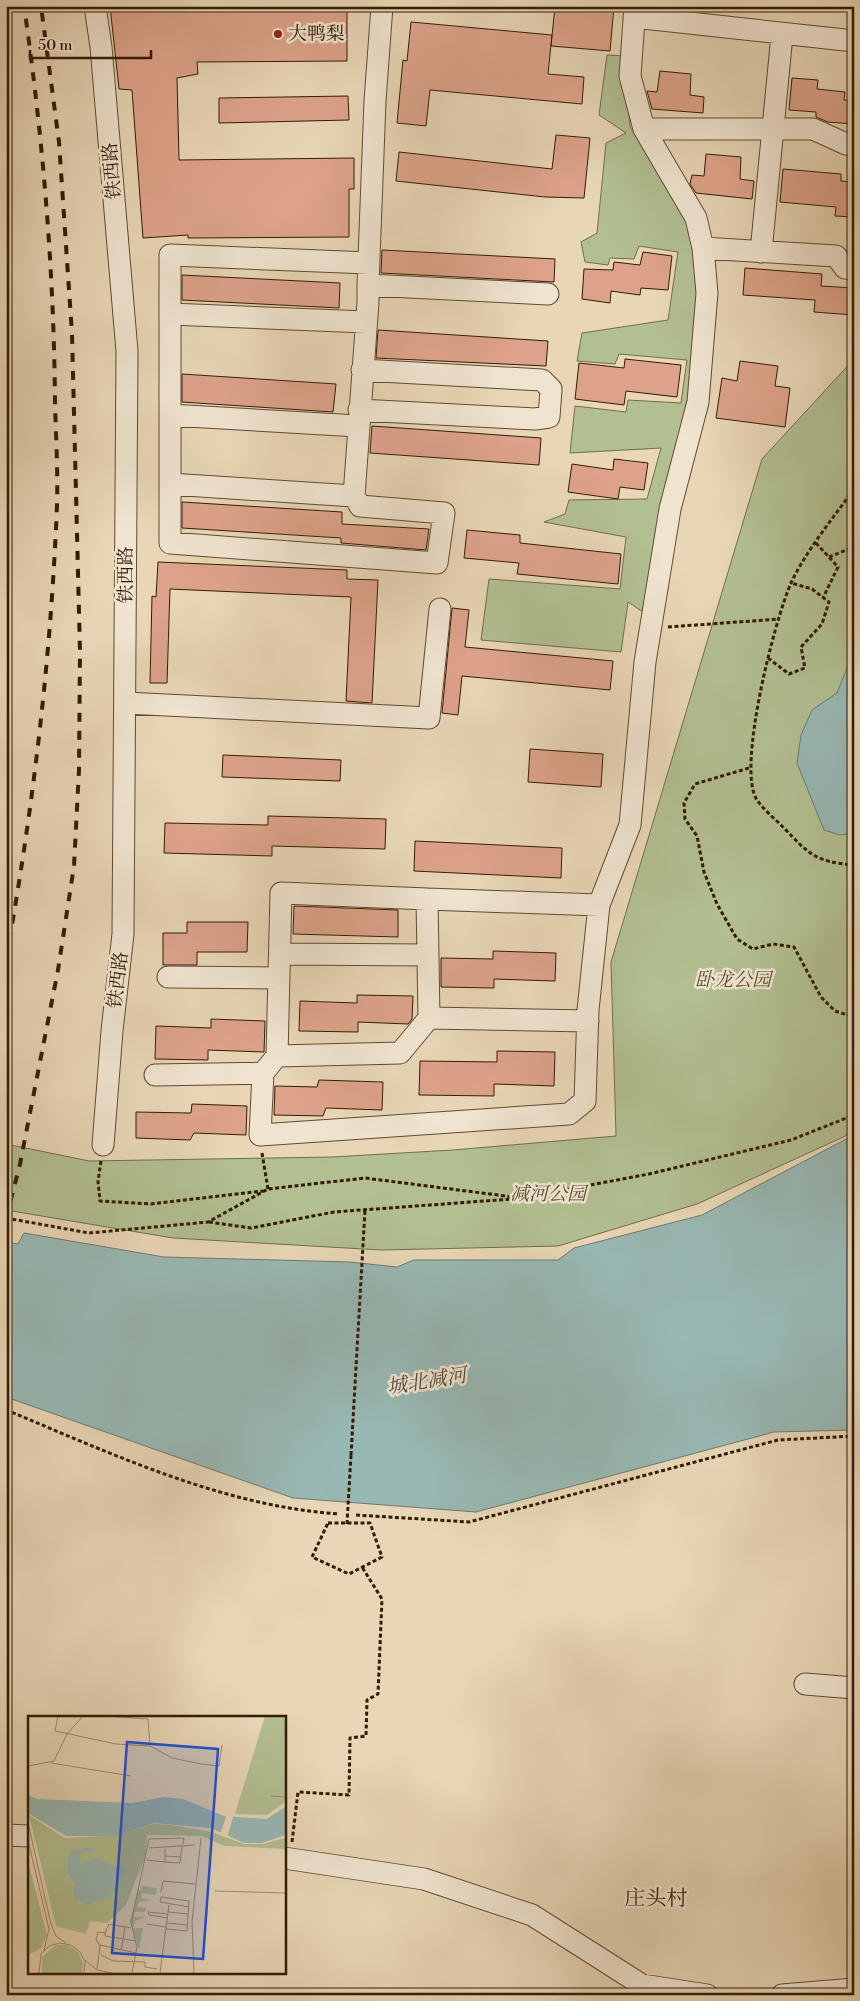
<svg xmlns="http://www.w3.org/2000/svg" width="860" height="2001" viewBox="0 0 860 2001" font-family="'Libre Bodoni','Noto Serif SC',serif">
<rect width="100%" height="100%" fill="#e8d6b6"/>
<filter id="stains"><feTurbulence type="fractalNoise" baseFrequency=".004" numOctaves="4"/><feColorMatrix values="0 0 0 0 .2 0 0 0 0 .09 0 0 0 0 .02 0 0 0 .5 -.17"/></filter>
<radialGradient id="worn" r=".72"><stop offset=".6" stop-color="#630" stop-opacity="0"/><stop offset="1" stop-color="#630" stop-opacity=".3"/></radialGradient>
<path fill="#b2bf91" stroke="#726d4b" d="M 607,55 L 625,56 L 630,127 L 688,218 L 712,313 L 671,533 L 658,622 L 628,602 L 621,652 L 481,640 L 489,579 L 620,589 L 626,537 L 544,522 L 565,514 L 569,500 L 647,499 L 661,448 L 570,453 L 575,406 L 626,412 L 628,400 L 681,403 L 687,360 L 619,354 L 615,364 L 577,361 L 582,333 L 668,320 L 678,252 L 639,246 L 634,259 L 610,258 L 608,265 L 585,262 L 581,242 L 597,233 L 606,143 L 626,133 L 599,115 Z
M 854,359 L 854,1132 L 697,1204 L 558,1246 L 381,1250 L 173,1238 L 6,1210 L 6,1144 L 89,1161 L 332,1157 L 453,1150 L 616,1136 L 611,962 L 762,459 Z"/>
<path fill="#98b8b4" stroke="#70796e" d="M 854,651 L 854,833 L 840,835 L 824,830 L 797,763 L 801,735 L 812,710 L 837,693 Z
M 854,1135 L 854,1430 L 774,1432 L 476,1512 L 293,1498 L 6,1397 L 6,1242 L 18,1244 L 24,1233 L 164,1257 L 350,1262 L 397,1267 L 414,1260 L 558,1260 L 574,1248 L 702,1215 Z"/>
<path fill="#dda38a" stroke="#331b05" d="M 110,6 L 347,6 L 347,61 L 197,62 L 198,74 L 177,78 L 179,160 L 354,158 L 354,189 L 349,189 L 349,237 L 188,238 L 188,235 L 143,238 L 132,90 L 119,89 Z
M 555,6 L 614,6 L 610,51 L 551,46 Z
M 411,22 L 552,35 L 548,74 L 584,77 L 582,104 L 430,90 L 426,126 L 397,123 L 403,60 L 407,61 Z
M 660,71 L 691,74 L 690,95 L 704,97 L 703,113 L 652,109 L 647,91 L 657,92 Z
M 792,78 L 818,80 L 817,89 L 845,92 L 844,100 L 854,100 L 854,124 L 828,122 L 816,117 L 816,112 L 789,110 Z
M 348,96 L 349,120 L 219,123 L 219,98 Z
M 556,135 L 590,138 L 584,198 L 545,197 L 396,181 L 399,152 L 552,169 Z
M 706,154 L 741,157 L 740,179 L 754,181 L 752,199 L 696,193 L 690,184 L 692,175 L 704,176 Z
M 783,169 L 841,174 L 841,181 L 854,182 L 854,217 L 835,216 L 836,207 L 780,202 Z
M 382,250 L 555,259 L 554,282 L 381,273 Z
M 643,252 L 672,256 L 668,290 L 641,288 L 640,295 L 611,291 L 610,303 L 582,299 L 584,269 L 613,270 L 614,262 L 640,265 Z
M 745,268 L 822,274 L 821,286 L 854,288 L 854,315 L 814,312 L 815,300 L 743,295 Z
M 182,275 L 340,283 L 339,308 L 182,300 Z
M 378,330 L 548,341 L 546,366 L 376,358 Z
M 625,359 L 681,365 L 677,397 L 626,391 L 624,405 L 575,399 L 579,363 L 624,368 Z
M 740,361 L 778,366 L 775,386 L 790,388 L 785,427 L 716,418 L 722,378 L 737,381 Z
M 182,374 L 336,384 L 333,412 L 182,402 Z
M 372,426 L 541,438 L 539,465 L 370,453 Z
M 614,459 L 648,463 L 644,490 L 620,487 L 618,499 L 568,492 L 572,464 L 613,470 Z
M 182,502 L 342,512 L 342,524 L 429,529 L 426,550 L 341,543 L 341,538 L 182,528 Z
M 467,530 L 520,535 L 520,543 L 621,554 L 618,584 L 517,574 L 519,563 L 464,558 Z
M 158,562 L 347,570 L 347,579 L 378,580 L 372,703 L 346,701 L 351,597 L 170,589 L 167,683 L 150,683 L 152,596 L 156,597 Z
M 452,608 L 469,610 L 465,647 L 613,661 L 610,690 L 462,676 L 458,715 L 442,713 Z
M 530,749 L 603,754 L 601,787 L 528,782 Z
M 223,755 L 341,760 L 340,781 L 222,777 Z
M 268,816 L 386,819 L 385,849 L 272,846 L 272,856 L 164,853 L 165,823 L 268,825 Z
M 415,841 L 562,848 L 561,878 L 414,871 Z
M 294,906 L 398,910 L 398,937 L 293,934 Z
M 187,922 L 248,922 L 247,952 L 197,952 L 197,965 L 163,965 L 163,933 L 187,933 Z
M 493,951 L 556,953 L 555,981 L 494,979 L 494,988 L 441,987 L 441,958 L 493,959 Z
M 357,995 L 413,996 L 412,1019 L 408,1024 L 358,1022 L 358,1032 L 299,1031 L 300,1001 L 357,1003 Z
M 211,1019 L 265,1021 L 264,1052 L 208,1050 L 208,1060 L 155,1059 L 156,1026 L 211,1028 Z
M 497,1051 L 555,1052 L 554,1086 L 494,1084 L 494,1096 L 419,1095 L 420,1061 L 497,1062 Z
M 319,1080 L 383,1082 L 382,1110 L 326,1108 L 323,1116 L 274,1115 L 275,1086 L 317,1087 Z
M 192,1104 L 247,1106 L 246,1135 L 194,1133 L 190,1140 L 136,1138 L 136,1112 L 191,1113 Z"/>
<g fill="none" stroke-linecap="round" stroke-linejoin="round">
<g stroke="#604a31" stroke-width="23">
<path id="minor" d="M 95,6 L 101,47 L 127,351 L 123,934 L 112,1031 L 103,1145
M 634,17 L 854,41
M 644,129 L 813,129 L 846,144 L 854,145
M 703,248 L 836,256 L 845,268 L 854,269
M 761,252 L 782,35
M 369,263 L 170,255 L 170,543 L 437,563 L 444,513 L 360,506 L 354,496 L 368,302 L 368,285 L 375,101 L 382,6
M 368,285 L 548,294
M 170,314 L 366,322
M 359,410 L 535,419 L 549,417 L 551,389 L 542,380 L 362,370
M 170,415 L 358,426
M 170,484 L 354,496
M 126,703 L 429,718 L 440,609
M 280,954 L 428,955
M 168,977 L 279,978
M 429,1018 L 427,899 L 599,905
M 277,1056 L 281,893 L 427,899
M 263,1073 L 260,1135 L 569,1114 L 585,1101 L 588,1010 L 599,905 L 630,825 L 645,662 L 670,509 L 698,402 L 707,293 L 703,248 L 696,218 L 644,129 L 630,76 L 635,6
M 155,1075 L 263,1073 L 277,1056 L 400,1053 L 429,1018 L 588,1021
M 805,1684 L 854,1688
M 6,1835 L 29,1836
M 284,1858 L 424,1879 L 532,1915 L 642,1985 L 707,1995
M 782,1995 L 854,1989"/>
</g>
<path stroke="#331b05" stroke-width="3" stroke-dasharray="4 2.5" stroke-linecap="butt" d="M 854,489 C 833,518 806,551 791,583 C 775,619 736,769 757,800 C 764,810 775,819 784,828 C 809,854 815,862 854,865
M 816,543 L 838,567 L 823,598
M 829,557 L 854,547
M 668,627 L 780,619
M 768,658 L 789,674 L 805,668 L 801,647 L 822,624 L 829,602 L 812,589 L 791,583
M 749,768 L 695,784 L 684,803 L 685,819 L 697,836 L 704,872 L 717,904 L 737,939 L 753,949 L 773,944 L 794,947 L 821,997 L 835,1011 L 854,1017
M 262,1153 L 268,1189
M 101,1161 L 98,1181 L 100,1201 L 151,1204 L 263,1191
M 6,1218 L 89,1233 L 208,1222 L 268,1189 L 365,1178 L 521,1198 L 649,1174 L 791,1140 L 854,1115
M 209,1222 L 251,1228 L 334,1212 L 512,1199
M 6,1410 C 113,1454 222,1506 339,1514
M 351,1455 L 365,1210
M 356,1515 L 469,1522 L 778,1440 L 854,1436
M 328,1523 L 370,1523 L 382,1557 L 349,1574 L 312,1557 Z
M 292,1842 L 298,1792 L 349,1795 L 350,1738 L 366,1736 L 367,1700 L 378,1694 L 382,1599 L 362,1567"/>
<use href="#minor" stroke="#f0e4d0" stroke-width="21"/>
<path stroke="#331b05" stroke-width="4" stroke-dasharray="9 9" stroke-linecap="butt" d="M 6,959 C 33,809 51,658 57,505 C 58,472 56,438 55,404 C 54,271 43,138 24,6
M 6,1219 L 20,1164 L 58,970 L 74,866 L 79,770 L 80,652 L 72,334 L 59,142 L 41,6"/>
<path stroke="#331b05" stroke-width="3" stroke-dasharray="4 2.5" stroke-linecap="butt" d="M 347,1524 L 351,1455"/>
</g>
<circle fill="#8f2418" stroke="#f0e4d0" stroke-width="2" cx="278" cy="34" r="5"/>
<g text-anchor="middle" dominant-baseline="central" stroke-width="5" stroke-linejoin="round" paint-order="stroke">
<g font-size="19" fill="#331b05" stroke="#f0e4d0" text-anchor="start">
<text x="288" y="34">大鸭梨</text>
</g>
<g font-size="19" fill="#331b05" stroke="#f0e4d0">
<text transform="translate(112 171) rotate(-95)">铁西路</text>
<text transform="translate(126 575) rotate(-90)">铁西路</text>
<text transform="translate(118 980) rotate(-83)">铁西路</text>
</g>
<g font-size="19" font-style="italic" fill="#594c2f" stroke="#f0e4d0">
<text x="733" y="980">卧龙公园</text>
<text x="548" y="1194">减河公园</text>
</g>
<g font-size="20" font-style="italic" fill="#514a3a" stroke="#f0e4d0">
<text transform="translate(427 1382) rotate(-9)">城北减河</text>
</g>
<g font-size="21" fill="#331b05" stroke="#f0e4d0">
<text x="656" y="1899">庄头村</text>
</g>
</g>
<g transform="translate(28 1716)">
<rect width="258" height="258" fill="#e8d6b6"/>
<path d="M 237,0 L 257,0 L 257,86 L 239,99 L 207,98 ZM 1,99 L 37,122 L 89,119 L 125,108 L 144,109 L 184,116 L 216,128 L 235,128 L 257,122 L 257,133 L 196,130 L 174,120 L 119,119 L 118,138 L 98,189 L 79,207 L 62,205 L 58,218 L 28,210 ZM 0,145 L 19,219 L 12,233 L 0,239 ZM 114,170 L 129,172 L 128,179 L 114,177 L 113,182 L 122,184 L 111,186 L 109,191 L 118,192 L 117,196 L 107,196 L 106,201 L 117,201 L 107,205 L 105,212 L 115,212 L 111,233 L 102,205 L 110,173 L 113,175 ZM 28,229 L 40,229 L 50,236 L 55,247 L 54,257 L 14,257 L 14,241 Z" fill="#b2bf91"/>
<path d="M 0,79 L 9,83 L 104,87 L 136,81 L 155,83 L 196,100 L 239,103 L 257,91 L 257,119 L 234,127 L 216,127 L 183,112 L 126,107 L 87,120 L 38,120 L 0,97 ZM 60,131 L 67,135 L 51,137 L 53,148 L 68,141 L 83,149 L 94,150 L 97,157 L 84,180 L 59,189 L 47,183 L 45,177 L 48,168 L 40,158 L 39,146 L 43,135 Z" fill="#98b8b4"/>
<path d="M 199,98 L 206,98 L 199,122 L 192,119 Z" fill="#e8d6b6"/>
<path fill="none" stroke="#a08b6f" stroke-width="1" d="M 30,0 L 27,15 L 88,28 L 122,30 L 144,42 L 173,48 L 191,50 L 194,29M 76,0 L 120,3 L 122,30M 23,47 L 103,60M 0,50 L 26,45 L 39,18 L 55,0M 243,80 L 258,81M 0,107 L 23,208 L 28,220 L 38,227M 0,124 L 21,213 L 16,234M 121,132 L 167,129M 137,140 L 153,141M 119,144 L 137,146 L 137,133M 137,146 L 152,147 L 154,130M 187,175 L 258,177M 133,176 L 135,165 L 167,168M 140,196 L 160,198M 140,202 L 121,199 L 120,196 L 140,198M 139,207 L 159,209M 119,208 L 138,211M 138,213 L 159,215 L 161,185 L 133,181 L 132,186 L 161,191M 77,217 L 77,220 L 108,225M 72,229 L 108,237M 93,234 L 97,211M 73,239 L 85,245 L 117,246 L 117,251 L 129,253M 57,244 L 69,254 L 84,257M 69,253 L 72,230 L 68,223 L 70,216 L 77,217 L 81,208 L 103,212M 11,257 L 13,238 L 21,230 L 32,227 L 43,229 L 52,236 L 57,246 L 56,257M 104,257 L 109,231 L 103,207 L 121,123 L 156,122 L 155,128M 132,257 L 141,189M 166,257 L 164,206 L 173,122"/>
<path fill="#1d4ed8" fill-opacity="0.15" stroke="#1d4ed8" stroke-width="2.5" d="M 99,26 L 190,33 L 175,243 L 84,237 Z"/>
<rect width="258" height="258" fill="none" stroke="#331b05" stroke-width="2.5"/>
</g>
<rect width="860" height="2001" fill="none" stroke="#e8d6b6" stroke-width="25"/>
<rect x="8" y="8" width="845" height="1986" fill="none" stroke="#331b05" stroke-width="2.5"/>
<rect x="12" y="12" width="835" height="1976" fill="none" stroke="#331b05"/>
<path d="M30 50v8h121v-8" fill="none" stroke="#331b05" stroke-width="2.5"/>
<text x="38" y="50" font-size="15" fill="#331b05" stroke="#f0e4d0" stroke-width="4" paint-order="stroke">50 m</text>
<rect width="100%" height="100%" filter="url(#stains)"/>
<rect width="100%" height="100%" fill="url(#worn)"/>
</svg>
